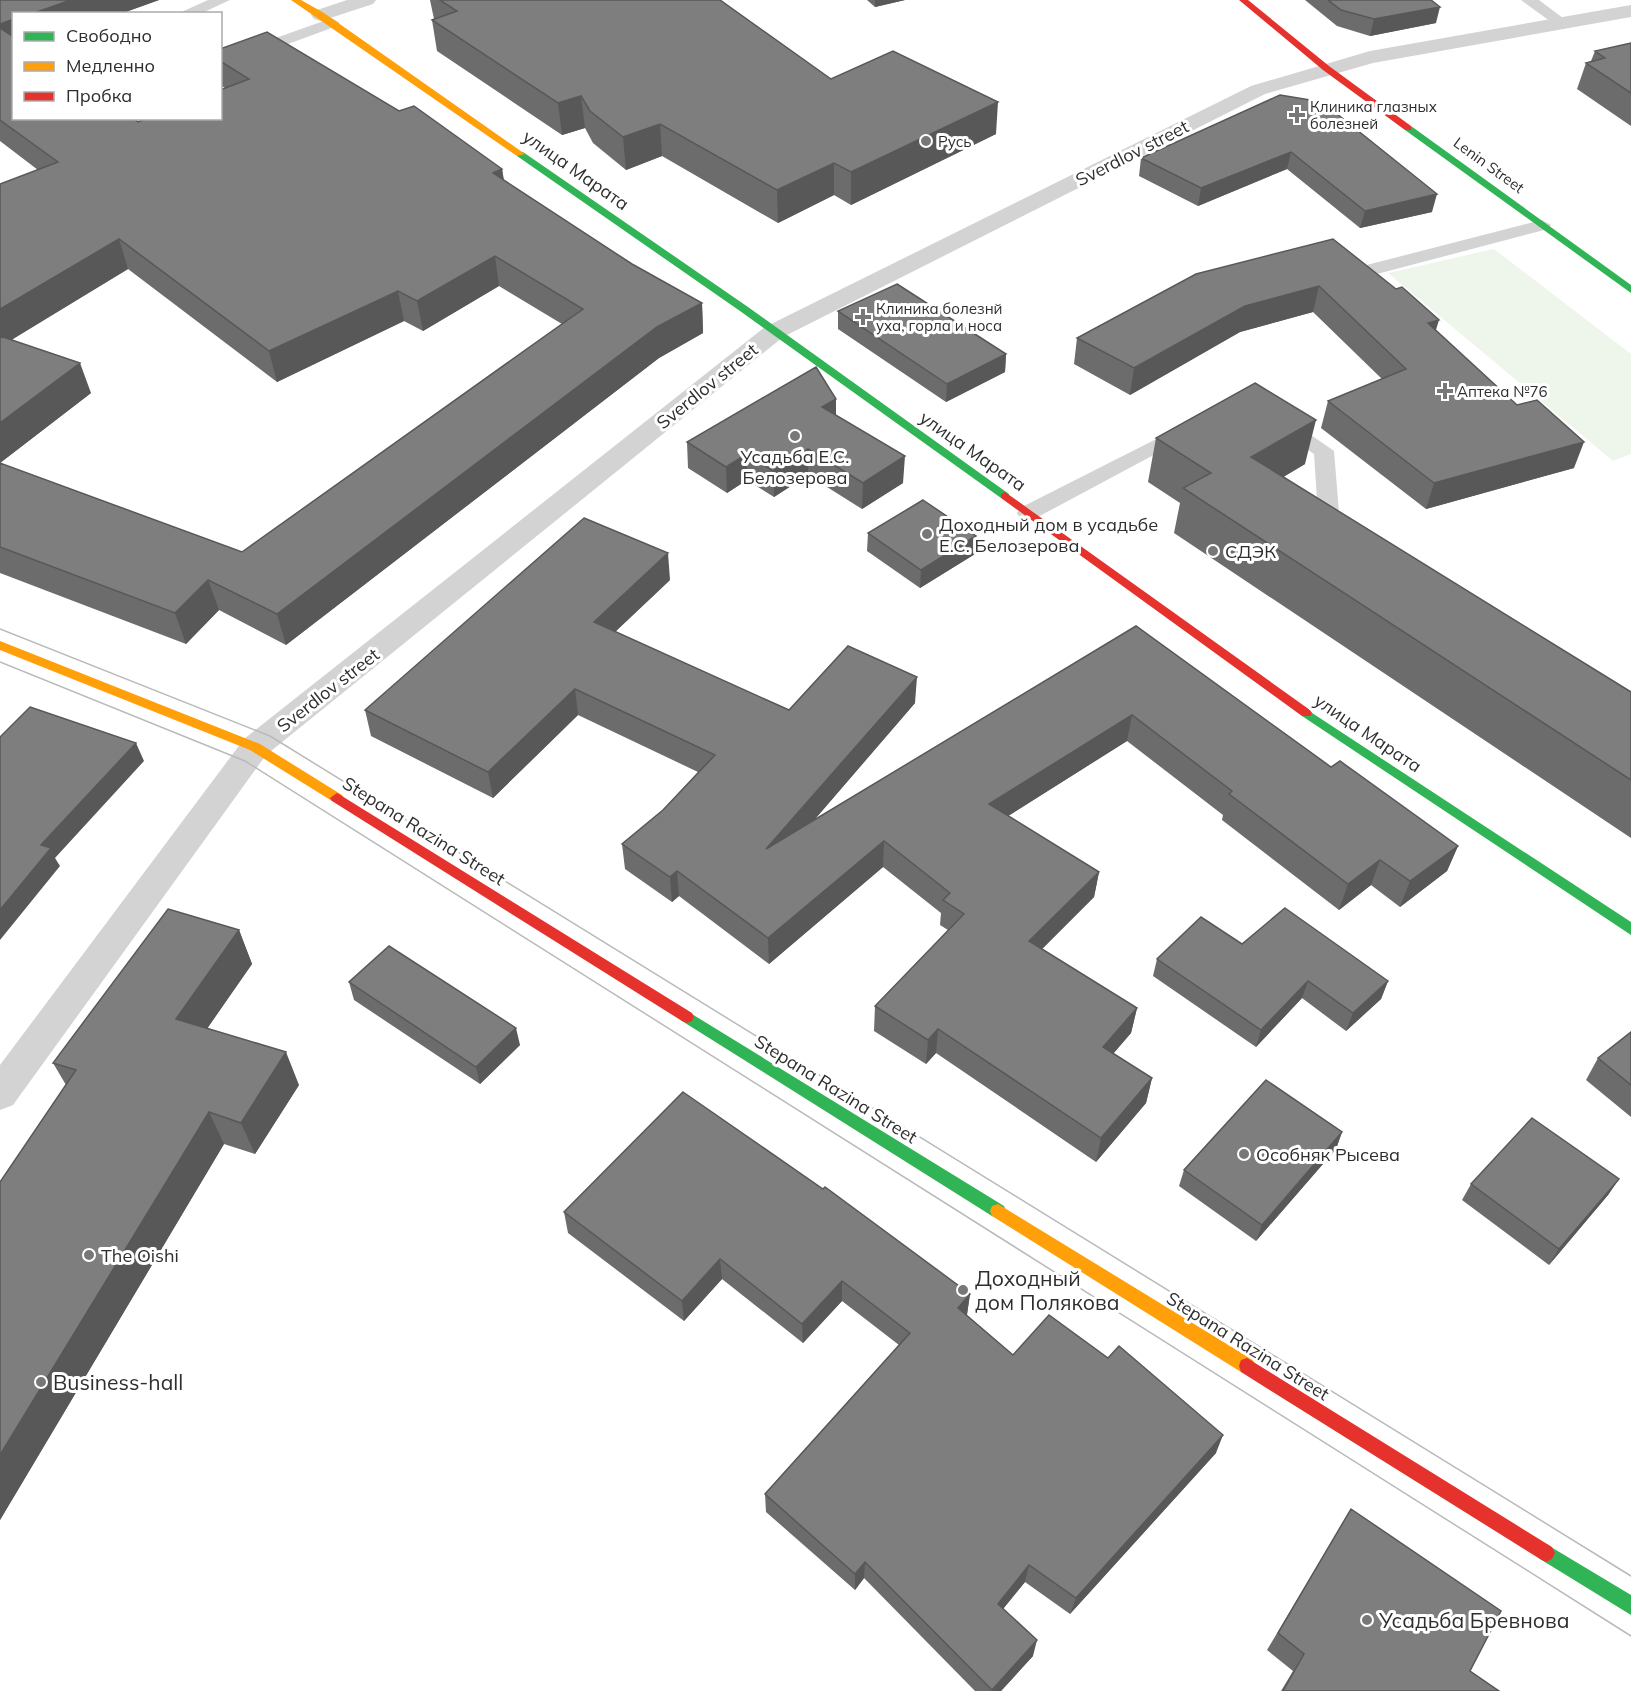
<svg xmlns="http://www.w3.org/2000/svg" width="1631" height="1691" viewBox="0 0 1631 1691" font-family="Mulish,sans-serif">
<rect width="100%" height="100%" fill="#fff"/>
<path fill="#eef5eb" d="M 1494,249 L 1631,354 L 1631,454 L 1613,461 L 1388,273 Z"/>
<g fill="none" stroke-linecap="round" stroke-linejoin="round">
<path fill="#d3d3d3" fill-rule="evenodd" d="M 208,0 L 230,0 L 200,14 L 177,14 Z
M 1521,0 L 1539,0 L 1571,24 L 1563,29 L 1558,27 Z
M 332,18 L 340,23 L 337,26 L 220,69 L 220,58 Z
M 1542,220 L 1551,225 L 1548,229 L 1358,279 L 1349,273 L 1351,269 Z
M 1281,417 L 1288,419 L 1334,451 L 1339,512 L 1361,528 L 1358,533 C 1344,536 1326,527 1318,515 L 1314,454 L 1274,427 L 1271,423 L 1274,419 Z
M 1184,425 L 1191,427 L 1194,431 L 1191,435 L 1036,518 L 1020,518 L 1017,513 L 1020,508 Z"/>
<path fill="#d3d3d3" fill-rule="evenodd" d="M 347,0 L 376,0 L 373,4 L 321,21 L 314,19 L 311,15 L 314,11 Z
M 1631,5 L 1631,17 L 1373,63 L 1265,94 L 783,337 L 266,755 L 13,1105 L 0,1110 L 0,1065 L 244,739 L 765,327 L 1251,86 L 1370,51 Z"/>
<path fill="#30b455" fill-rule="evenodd" d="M 1405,126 L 1411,126 L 1631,285 L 1631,293 L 1405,130 Z
M 517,152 L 523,152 L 748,307 L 1009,494 L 1009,498 L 1001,498 L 740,311 L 517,156 Z
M 1306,709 L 1631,922 L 1631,935 L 1302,716 L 1300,713 Z
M 687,1011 L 1004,1206 L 1006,1211 L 1004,1216 L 998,1218 L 992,1216 L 682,1021 L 680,1017 L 682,1013 Z
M 1546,1544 L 1631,1595 L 1631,1615 L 1540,1559 L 1537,1553 L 1540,1547 Z"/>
<path fill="#ff9f0a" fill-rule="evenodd" d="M 291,0 L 301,0 L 324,13 L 525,154 L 517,156 Z
M 0,641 L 260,744 L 342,795 L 344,798 L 337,803 L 332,801 L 250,750 L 0,650 Z
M 998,1204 L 1253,1360 L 1255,1366 L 1253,1372 L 1247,1374 L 1241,1372 L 992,1216 L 990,1211 L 992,1206 Z"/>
<path fill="#e5322d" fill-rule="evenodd" d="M 1239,0 L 1248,0 L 1329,66 L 1411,126 L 1411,130 L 1405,130 L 1323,70 Z
M 1005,492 L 1310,710 L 1312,713 L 1310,716 L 1302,716 L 1001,498 L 1001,494 Z
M 337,793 L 692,1013 L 694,1017 L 692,1021 L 687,1023 L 682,1021 L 332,801 L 330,798 Z
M 1247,1358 L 1552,1547 L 1555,1553 L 1552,1559 L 1546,1562 L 1540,1559 L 1241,1372 L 1239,1366 L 1241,1360 Z"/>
<path stroke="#bababa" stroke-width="1.5" d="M 0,629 L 270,736 L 1631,1576
M 0,662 L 245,761 L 1631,1636"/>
</g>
<path fill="#6c6c6c" d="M 0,0 L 159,0 L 120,14 L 14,14 L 14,118 L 138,122 L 225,88 L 220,85 L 220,49 L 399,111 L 502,169 L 504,180 L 632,264 L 702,303 L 703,333 L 659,358 L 286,645 L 219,610 L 186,644 L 0,573 L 0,463 L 242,552 L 562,324 L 499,286 L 423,331 L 404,321 L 277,382 L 128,269 L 12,339 L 91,393 L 0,463 L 0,184 L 38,170 L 0,141 Z
M 430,0 L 720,0 L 831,79 L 996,134 L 851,205 L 834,195 L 778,223 L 662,156 L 626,170 L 593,143 L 585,128 L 562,135 L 437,51 L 432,20 L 434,19 Z
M 867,0 L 905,0 L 875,7 Z
M 1305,0 L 1431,0 L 1436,23 L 1370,36 L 1337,26 Z
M 1631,43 L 1631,126 L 1577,89 L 1586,63 L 1591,61 L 1595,51 Z
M 1280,95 L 1432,212 L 1360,228 L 1287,169 L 1198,206 L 1139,176 L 1141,158 Z
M 1333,239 L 1436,330 L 1574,468 L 1426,509 L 1321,428 L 1328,401 L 1382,379 L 1313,312 L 1240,332 L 1130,395 L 1074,364 L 1077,338 Z
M 838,311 L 1006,354 L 1005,372 L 946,402 L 838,329 Z
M 836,399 L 836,415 L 903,483 L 862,509 L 808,475 L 774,497 L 747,480 L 727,493 L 688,468 L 687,442 Z
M 1156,438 L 1305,464 L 1283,477 L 1631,692 L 1631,838 L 1174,533 L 1180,503 L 1148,482 Z
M 868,533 L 975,554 L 920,588 L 867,551 Z
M 670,580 L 615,632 L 789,710 L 915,703 L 814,820 L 1136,626 L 1331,767 L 1458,846 L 1447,871 L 1400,907 L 1371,885 L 1339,910 L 1222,820 L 1223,815 L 1127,741 L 1008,816 L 1099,872 L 1094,897 L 1042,949 L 1137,1008 L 1131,1033 L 1113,1054 L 1152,1078 L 1146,1103 L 1096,1162 L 936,1053 L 926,1064 L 874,1031 L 875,1006 L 948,930 L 940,925 L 941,913 L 883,867 L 769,964 L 679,896 L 672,902 L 625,869 L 622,844 L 663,810 L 698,772 L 578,715 L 493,798 L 371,736 L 365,710 Z
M 239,930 L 252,964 L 207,1028 L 299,1085 L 255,1154 L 224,1144 L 0,1520 L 0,1182 L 66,1085 L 53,1063 Z
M 1242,944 L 1388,981 L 1381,999 L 1346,1031 L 1302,998 L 1256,1047 L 1153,976 L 1157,959 Z
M 349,982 L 520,1045 L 480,1084 L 354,1000 Z
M 1631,1032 L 1631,1117 L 1586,1080 L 1598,1058 Z
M 1342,1132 L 1336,1149 L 1256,1241 L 1179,1186 L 1184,1170 Z
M 1619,1179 L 1608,1195 L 1549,1265 L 1462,1200 L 1471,1184 Z
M 564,1212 L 970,1294 L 967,1315 L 1013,1355 L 1216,1453 L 1070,1614 L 1025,1582 L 1003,1609 L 1033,1656 L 1001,1691 L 975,1691 L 864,1578 L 855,1590 L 766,1512 L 765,1494 L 899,1345 L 842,1301 L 803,1343 L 722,1279 L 684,1321 L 568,1233 Z
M 1351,1509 L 1470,1671 L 1499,1691 L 1281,1691 L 1293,1671 L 1267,1650 Z"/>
<path fill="#585858" d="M 71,0 L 159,0 L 120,14 L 31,14 Z
M 875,0 L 905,0 L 875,7 Z
M 1440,7 L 1436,23 L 1370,36 L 1374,19 Z
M 14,19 L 14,51 L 0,35 L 0,24 Z
M 581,96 L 585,128 L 562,135 L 558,103 Z
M 998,102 L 996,134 L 851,205 L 851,172 Z
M 660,124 L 662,156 L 626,170 L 623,137 Z
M 1291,152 L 1287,169 L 1198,206 L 1201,188 Z
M 834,163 L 834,195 L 778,223 L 777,190 Z
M 502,169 L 506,198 L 493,173 Z
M 1437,194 L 1432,212 L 1360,228 L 1365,211 Z
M 119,239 L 128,269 L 0,347 L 0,309 Z
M 495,256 L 499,286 L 423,331 L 417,301 Z
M 1319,286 L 1313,312 L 1240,332 L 1130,395 L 1134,368 L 1245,306 Z
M 398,291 L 404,321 L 277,382 L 269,351 Z
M 702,303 L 703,333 L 659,358 L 286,645 L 277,614 L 657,327 Z
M 1439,320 L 1431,346 L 1428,323 Z
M 1006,354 L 1005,372 L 946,402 L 947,384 Z
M 80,363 L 91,393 L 0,463 L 0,423 Z
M 836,399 L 836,425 L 822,407 Z
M 1316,420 L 1305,464 L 1242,502 L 1251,457 Z
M 1584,442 L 1574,468 L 1426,509 L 1434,483 Z
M 808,449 L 808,475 L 774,497 L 773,471 Z
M 747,454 L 747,480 L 727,493 L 726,467 Z
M 905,456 L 903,483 L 862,509 L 863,483 Z
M 976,536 L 975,554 L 920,588 L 921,570 Z
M 668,553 L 670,580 L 598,648 L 594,622 Z
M 208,580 L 219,610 L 186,644 L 175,613 Z
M 917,677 L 915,703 L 767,875 L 766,849 Z
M 575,689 L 578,715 L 493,798 L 488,772 Z
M 1132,715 L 1127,741 L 986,830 L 989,804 Z
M 136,743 L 144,761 L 55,858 L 60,866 L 0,940 L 0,910 L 41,845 Z
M 884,841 L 883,867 L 769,964 L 768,938 Z
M 1458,846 L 1447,871 L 1400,907 L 1410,881 Z
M 1380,860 L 1371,885 L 1339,910 L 1348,884 Z
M 677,871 L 679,896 L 672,902 L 670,877 Z
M 1099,872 L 1094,897 L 1025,966 L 1029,941 Z
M 239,930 L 252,964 L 191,1052 L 176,1019 Z
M 1308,981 L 1302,998 L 1256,1047 L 1261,1030 Z
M 1388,981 L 1381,999 L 1346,1031 L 1353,1013 Z
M 1137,1008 L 1131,1033 L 1098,1071 L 1103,1047 Z
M 516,1028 L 520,1045 L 480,1084 L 476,1067 Z
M 938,1029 L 936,1053 L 926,1064 L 928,1040 Z
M 286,1052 L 299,1085 L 255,1154 L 241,1123 Z
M 1152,1078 L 1146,1103 L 1096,1162 L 1101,1138 Z
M 209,1112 L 224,1144 L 0,1520 L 0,1455 Z
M 1342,1132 L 1336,1149 L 1256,1241 L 1262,1225 Z
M 1619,1179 L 1608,1195 L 1549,1265 L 1559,1249 Z
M 720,1259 L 722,1279 L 684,1321 L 682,1301 Z
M 842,1281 L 842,1301 L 803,1343 L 802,1324 Z
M 970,1294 L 967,1314 L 956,1327 L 958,1308 Z
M 1223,1435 L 1216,1453 L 1070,1614 L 1076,1598 Z
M 865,1562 L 864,1578 L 855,1590 L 855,1574 Z
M 1029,1565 L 1025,1582 L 994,1620 L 998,1604 Z
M 1037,1640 L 1033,1656 L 1001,1691 L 992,1691 Z"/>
<path fill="#7e7e7e" stroke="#585858" stroke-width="1.5" d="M 0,0 L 71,0 L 31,14 L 14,14 L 14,19 L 0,24 Z
M 440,0 L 720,0 L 831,79 L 893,51 L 998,102 L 851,172 L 834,163 L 777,190 L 660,124 L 623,137 L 590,111 L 581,96 L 558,103 L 432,20 L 457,11 Z
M 1328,0 L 1431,0 L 1440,7 L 1374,19 L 1341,10 Z
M 0,28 L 14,37 L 14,118 L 133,118 L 138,122 L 147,118 L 220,118 L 220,90 L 249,79 L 220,61 L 220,49 L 267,32 L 399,111 L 414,106 L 502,169 L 493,173 L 632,264 L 702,303 L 657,327 L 277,614 L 208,580 L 175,613 L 0,547 L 0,463 L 242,552 L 583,309 L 495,256 L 417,301 L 398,291 L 269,351 L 119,239 L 0,309 L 0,184 L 58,162 L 0,120 Z
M 1631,43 L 1631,93 L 1586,63 L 1605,58 L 1595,51 Z
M 1280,95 L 1322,102 L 1437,194 L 1365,211 L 1291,152 L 1201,188 L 1141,158 Z
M 1333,239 L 1396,289 L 1402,287 L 1439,320 L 1428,323 L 1517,405 L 1537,400 L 1584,442 L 1434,483 L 1328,401 L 1406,369 L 1319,286 L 1245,306 L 1134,368 L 1077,338 L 1196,274 Z
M 897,284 L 1006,354 L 947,384 L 838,311 Z
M 0,336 L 80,363 L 0,423 Z
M 816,367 L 836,399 L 822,407 L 905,456 L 863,483 L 808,449 L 773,471 L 747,454 L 726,467 L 687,442 Z
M 1255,383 L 1316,420 L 1251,457 L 1631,692 L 1631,780 L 1183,488 L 1211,473 L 1156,438 Z
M 923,500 L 976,536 L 921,570 L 868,533 Z
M 584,518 L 668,553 L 594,622 L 789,710 L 848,646 L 917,677 L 766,849 L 1136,626 L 1331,767 L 1340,761 L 1458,846 L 1410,881 L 1380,860 L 1348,884 L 1229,794 L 1232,791 L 1132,715 L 989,804 L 1099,872 L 1029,941 L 1137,1008 L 1103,1047 L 1152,1078 L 1101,1138 L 938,1029 L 928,1040 L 875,1006 L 964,914 L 943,900 L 950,893 L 884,841 L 768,938 L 677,871 L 670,877 L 622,844 L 663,810 L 715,755 L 575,689 L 488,772 L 365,710 Z
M 30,707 L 136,743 L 41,845 L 51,848 L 0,910 L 0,737 Z
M 1285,908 L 1388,981 L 1353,1013 L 1308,981 L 1261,1030 L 1157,959 L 1201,917 L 1242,944 Z
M 168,909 L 239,930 L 176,1019 L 286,1052 L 241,1123 L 209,1112 L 0,1455 L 0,1182 L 76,1070 L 53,1063 Z
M 389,946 L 516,1028 L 476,1067 L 349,982 Z
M 1631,1032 L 1631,1085 L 1598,1058 Z
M 1266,1080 L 1342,1132 L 1262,1225 L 1184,1170 Z
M 683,1092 L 823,1189 L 825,1187 L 970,1294 L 958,1308 L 1013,1355 L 1049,1315 L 1108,1358 L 1119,1346 L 1223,1435 L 1076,1598 L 1029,1565 L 998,1604 L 1037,1640 L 992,1690 L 865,1562 L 855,1574 L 765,1494 L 910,1333 L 842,1281 L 802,1324 L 720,1259 L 682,1301 L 564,1212 Z
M 1532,1118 L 1619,1179 L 1559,1249 L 1471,1184 Z
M 1351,1509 L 1501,1611 L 1470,1671 L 1499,1691 L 1283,1691 L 1304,1654 L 1278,1633 Z"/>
<g fill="#777" stroke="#fff" stroke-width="2">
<path d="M1294 106h6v6h6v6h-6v6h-6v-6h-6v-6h6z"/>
<circle cx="926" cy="141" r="6"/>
<path d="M860 308h6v6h6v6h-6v6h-6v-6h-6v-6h6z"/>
<path d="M1442 382h6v6h6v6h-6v6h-6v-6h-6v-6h6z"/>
<circle cx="795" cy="436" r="6"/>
<circle cx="927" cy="534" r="6"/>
<circle cx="1213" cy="551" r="6"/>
<circle cx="1244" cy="1154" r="6"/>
<circle cx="89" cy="1255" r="6"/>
<circle cx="963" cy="1290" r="6"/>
<circle cx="41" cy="1382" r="6"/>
<circle cx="1367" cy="1620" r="6"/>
</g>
<g text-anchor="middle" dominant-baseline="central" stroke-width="6" stroke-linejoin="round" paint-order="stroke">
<g font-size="15" fill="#2e2e2e" stroke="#fff" text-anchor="start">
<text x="1310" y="106">Клиника глазных<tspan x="1310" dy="17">болезней</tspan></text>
<text x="938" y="141">Русь</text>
<text x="876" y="308">Клиника болезнй<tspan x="876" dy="17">уха, горла и носа</tspan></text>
<text x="1457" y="391">Аптека №76</text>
</g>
<g font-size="15" fill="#2e2e2e" stroke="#fff">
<text transform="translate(1489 165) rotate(36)">Lenin Street</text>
</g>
<g font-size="18" fill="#2e2e2e" stroke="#fff">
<text transform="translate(1132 153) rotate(-27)">Sverdlov street</text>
<text transform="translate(576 170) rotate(35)">улица Марата</text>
<text transform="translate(707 386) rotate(-39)">Sverdlov street</text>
<text transform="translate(973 451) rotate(35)">улица Марата</text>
<text transform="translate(328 690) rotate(-38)">Sverdlov street</text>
<text transform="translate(1368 733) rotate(34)">улица Марата</text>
<text transform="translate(424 831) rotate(32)">Stepana Razina Street</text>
<text transform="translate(836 1089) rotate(32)">Stepana Razina Street</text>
<text transform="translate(1248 1346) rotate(32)">Stepana Razina Street</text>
</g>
<g font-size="18" fill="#2e2e2e" stroke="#fff" text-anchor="start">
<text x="795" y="456" text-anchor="middle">Усадьба Е.С.<tspan x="795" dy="21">Белозерова</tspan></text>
<text x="939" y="524">Доходный дом в усадьбе<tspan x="939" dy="21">Е.С. Белозерова</tspan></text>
<text x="1225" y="551">СДЭК</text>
<text x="1256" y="1154">Особняк Рысева</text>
<text x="101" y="1255">The Oishi</text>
</g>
<g font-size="21" fill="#2e2e2e" stroke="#fff" text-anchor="start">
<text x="975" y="1278">Доходный<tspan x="975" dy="24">дом Полякова</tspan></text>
<text x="53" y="1382">Business-hall</text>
<text x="1379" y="1620">Усадьба Бревнова</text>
</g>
</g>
<rect x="12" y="12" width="210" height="108" fill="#ffffff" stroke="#ababab" stroke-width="1.5"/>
<rect x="24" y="32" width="30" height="9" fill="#30b455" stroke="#ababab" stroke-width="1.5"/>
<text x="66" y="42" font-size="18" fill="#2e2e2e">Свободно</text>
<rect x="24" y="62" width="30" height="9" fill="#ff9f0a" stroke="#ababab" stroke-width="1.5"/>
<text x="66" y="72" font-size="18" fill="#2e2e2e">Медленно</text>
<rect x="24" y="92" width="30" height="9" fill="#e5322d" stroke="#ababab" stroke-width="1.5"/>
<text x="66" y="102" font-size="18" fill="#2e2e2e">Пробка</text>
</svg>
